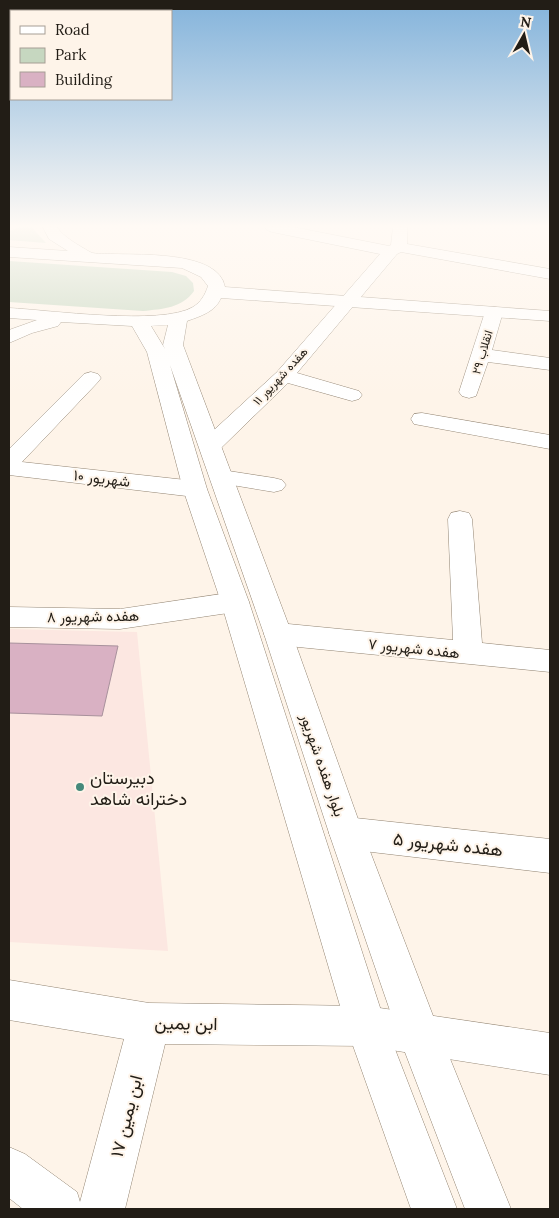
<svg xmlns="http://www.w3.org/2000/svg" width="559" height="1218" viewBox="0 0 559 1218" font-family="Lora,Vazirmatn,serif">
<rect width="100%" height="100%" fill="#fef4e9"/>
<path fill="#fce7e1" d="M 9,629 L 137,632 L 168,951 L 9,942 Z"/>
<path fill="#c6d7c0" d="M 20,227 L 34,227 L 33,229 L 46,243 L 9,240 L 9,231 Z
M 9,261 L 172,272 L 186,276 L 193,283 L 194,291 C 182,308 163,309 143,311 L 9,302 Z"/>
<path fill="#d9b1c3" stroke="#a8919c" d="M 9,643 L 118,646 L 102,716 L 9,713 Z"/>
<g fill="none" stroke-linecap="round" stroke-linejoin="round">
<g stroke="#938573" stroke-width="1">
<path id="minor" d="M 265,227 L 293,227 L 389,246 L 391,245 L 393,227 L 407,227 L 407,244 L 550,269 L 550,279 L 401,252 L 397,254 L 297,373 L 359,391 L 362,395 L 359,399 L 352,401 L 288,383 L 218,451 L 210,453 L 202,451 L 199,446 L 202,441 L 277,372 L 380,254 L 272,232 L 267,230 Z
M 494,307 L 500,308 L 503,312 L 492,350 L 550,358 L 550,370 L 488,362 L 476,396 L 469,398 L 462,396 L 459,392 L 485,312 L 488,308 Z
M 91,372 L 98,374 L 101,378 L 98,382 L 22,462 L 195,481 L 203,484 L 207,489 L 203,494 L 195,497 L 9,475 L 9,449 L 84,374 Z
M 422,413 L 550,435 L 550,449 L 414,424 L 411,419 L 414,414 Z
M 222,470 L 274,478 L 282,480 L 286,485 L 282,490 L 274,492 L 214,482 L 210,477 L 214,472 Z
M 460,511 L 469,513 L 472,519 L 482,643 L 550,650 L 550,672 L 278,645 L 268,642 L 264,634 L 268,626 L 278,623 L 453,640 L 448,519 L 451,513 Z
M 235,592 L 245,595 L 249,602 L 245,609 L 235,612 L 120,629 L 9,627 L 9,607 L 120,609 Z
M 346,817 L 550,839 L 550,873 L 346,849 L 334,845 L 329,833 L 334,821 Z
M 9,980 L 149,1003 L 366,1006 L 550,1033 L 550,1075 L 366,1046 L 165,1044 L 125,1209 L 23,1209 L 9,1198 L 9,1147 L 25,1154 L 77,1192 L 80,1202 L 124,1039 L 9,1020 Z"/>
</g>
<g stroke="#938573" stroke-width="1">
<path id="major" d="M 43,227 L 57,227 C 63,237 80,246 90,252 C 96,255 107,253 113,254 C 141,255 219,251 225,287 L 550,311 L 550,321 L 221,298 C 215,312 201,316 187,321 L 183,345 L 292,634 L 363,833 L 440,1034 L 511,1209 L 465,1209 L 398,1034 L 329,833 L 264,634 L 170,365 L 207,489 L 249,602 L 386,1026 L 457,1209 L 411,1209 L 346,1026 L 221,602 L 183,489 L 147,352 L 132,326 L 61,322 L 58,326 L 32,333 L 9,343 L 9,330 L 37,320 L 9,318 L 9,308 C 49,310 161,326 193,307 C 201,302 205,295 208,286 L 201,277 L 182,268 L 9,257 L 9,247 L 68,251 L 49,239 ZM 168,325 L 163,345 L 165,349 L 151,326 Z"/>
</g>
<use href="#minor" fill="#fff" fill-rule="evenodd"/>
<use href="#major" fill="#fff" fill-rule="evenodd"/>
</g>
<linearGradient id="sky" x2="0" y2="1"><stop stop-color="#83b3db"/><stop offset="0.57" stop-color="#fffaf5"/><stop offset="1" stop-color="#fffaf5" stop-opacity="0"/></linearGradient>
<rect width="559" height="397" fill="url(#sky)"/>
<circle fill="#45897b" stroke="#fef4e9" stroke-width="2" cx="80" cy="787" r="5"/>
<g text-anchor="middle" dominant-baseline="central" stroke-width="4" stroke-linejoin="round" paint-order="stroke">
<g font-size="12" fill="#221d16" stroke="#fef4e9">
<text transform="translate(482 352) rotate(-73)">انقلاب ۲۹</text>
<text transform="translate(280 376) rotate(-47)">هفده شهریور ۱۱</text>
</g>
<g font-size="15" fill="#221d16" stroke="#fef4e9">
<text transform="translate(102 478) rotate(7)">شهریور ۱۰</text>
<text transform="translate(93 616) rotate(-1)">هفده شهریور ۸</text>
<text transform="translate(414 648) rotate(6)">هفده شهریور ۷</text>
<text transform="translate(323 765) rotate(71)">بلوار هفده شهریور</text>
</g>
<g font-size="18" fill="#221d16" stroke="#fef4e9" text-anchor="start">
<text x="90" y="777">دبیرستان<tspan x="90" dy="21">دخترانه شاهد</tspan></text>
</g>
<g font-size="18" fill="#221d16" stroke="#fef4e9">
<text transform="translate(448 844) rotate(6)">هفده شهریور ۵</text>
<text transform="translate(186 1023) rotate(1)">ابن یمین</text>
<text transform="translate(126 1116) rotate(-76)">ابن یمین ۱۷</text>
</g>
</g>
<rect width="559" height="1218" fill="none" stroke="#221d16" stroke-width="20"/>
<rect x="10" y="10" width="162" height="90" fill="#fef4e9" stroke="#a69e95"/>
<rect x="20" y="26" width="25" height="8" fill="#ffffff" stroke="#a69e95"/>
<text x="55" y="35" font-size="15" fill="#221d16">Road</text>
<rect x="20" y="48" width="25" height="15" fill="#c6d7c0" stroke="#a69e95"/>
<text x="55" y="60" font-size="15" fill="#221d16">Park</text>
<rect x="20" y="72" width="25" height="15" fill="#d9b1c3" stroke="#a69e95"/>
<text x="55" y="85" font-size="15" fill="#221d16">Building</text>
<g transform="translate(524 35) rotate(8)" stroke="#fef4e9" stroke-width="4" paint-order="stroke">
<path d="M0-4L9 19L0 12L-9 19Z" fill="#221d16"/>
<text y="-8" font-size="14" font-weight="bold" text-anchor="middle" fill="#221d16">N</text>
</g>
</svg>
